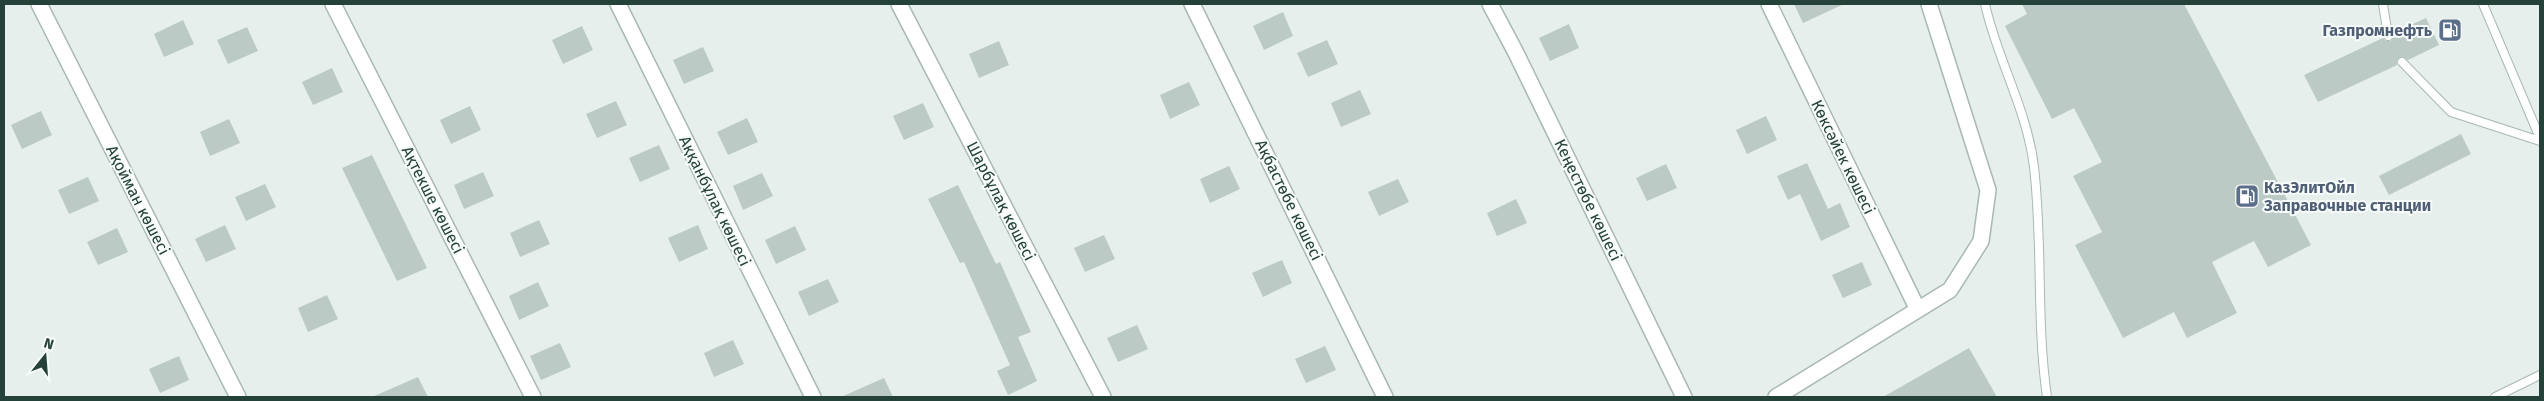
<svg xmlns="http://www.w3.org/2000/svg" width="2544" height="401" viewBox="0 0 2544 401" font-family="'Fira Sans',sans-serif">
<rect width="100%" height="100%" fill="#e6efeb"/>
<path fill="#bbcac4" d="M 1794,4 L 1844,4 L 1803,23 Z
M 2022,4 L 2184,4 L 2311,245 L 2268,267 L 2254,241 L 2212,262 L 2237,313 L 2187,338 L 2174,312 L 2123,338 L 2075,245 L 2102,232 L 2073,176 L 2102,162 L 2074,108 L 2052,119 L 2005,26 L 2027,14 Z
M 1283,12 L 1293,36 L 1264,50 L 1253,26 Z
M 2426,18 L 2439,45 L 2408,60 L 2400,57 L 2397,60 L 2397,65 L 2318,102 L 2304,75 L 2383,38 L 2386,41 L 2391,41 L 2393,33 Z
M 183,20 L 194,44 L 164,57 L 154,34 Z
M 1569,24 L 1579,48 L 1550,61 L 1539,38 Z
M 582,26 L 593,50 L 563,64 L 552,40 Z
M 247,27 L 258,51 L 228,64 L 217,40 Z
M 1327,40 L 1338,64 L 1308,77 L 1297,53 Z
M 999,41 L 1009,65 L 979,78 L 969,54 Z
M 703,47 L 714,71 L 684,84 L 673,60 Z
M 332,68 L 343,92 L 313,105 L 302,82 Z
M 1189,82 L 1200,105 L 1170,119 L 1160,95 Z
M 1360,90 L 1371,114 L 1341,127 L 1331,103 Z
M 616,101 L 627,125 L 597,138 L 586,114 Z
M 923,103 L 934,127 L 904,140 L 893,116 Z
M 470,106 L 481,130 L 451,144 L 440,120 Z
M 41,111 L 52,135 L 22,149 L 11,125 Z
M 1766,116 L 1777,140 L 1747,154 L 1736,130 Z
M 747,118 L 758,142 L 728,155 L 717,132 Z
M 229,119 L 240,143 L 210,156 L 200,132 Z
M 2461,134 L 2471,154 L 2389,195 L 2379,176 Z
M 659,145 L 670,169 L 640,182 L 629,158 Z
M 372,155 L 427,268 L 397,281 L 342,168 Z
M 1807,163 L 1828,209 L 1840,203 L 1850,227 L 1821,241 L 1800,194 L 1788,200 L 1777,176 Z
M 1666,164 L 1677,188 L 1647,201 L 1636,178 Z
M 1229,166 L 1240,189 L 1210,203 L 1200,179 Z
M 483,172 L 494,196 L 464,209 L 454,185 Z
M 762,173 L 773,196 L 743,210 L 733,186 Z
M 88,177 L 99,201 L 69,214 L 58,190 Z
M 1398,179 L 1409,202 L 1379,216 L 1368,192 Z
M 265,184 L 276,207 L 246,221 L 235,197 Z
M 958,185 L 996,264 L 1000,262 L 1031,332 L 1018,337 L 1037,381 L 1008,395 L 997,371 L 1010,365 L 964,262 L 960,263 L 928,199 Z
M 1516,199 L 1527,223 L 1497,236 L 1487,213 Z
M 539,220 L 550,244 L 520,257 L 510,233 Z
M 225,225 L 236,249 L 206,262 L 195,239 Z
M 698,225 L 708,249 L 679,262 L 668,238 Z
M 795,226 L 806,250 L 776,264 L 765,240 Z
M 117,228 L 128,252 L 98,265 L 87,242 Z
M 1104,235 L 1115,259 L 1085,272 L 1074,248 Z
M 1282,260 L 1292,283 L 1263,297 L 1252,273 Z
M 1862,262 L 1872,285 L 1843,298 L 1832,275 Z
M 828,279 L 839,302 L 809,316 L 798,292 Z
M 538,282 L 549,306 L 519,320 L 509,296 Z
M 327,295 L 338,319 L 308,332 L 298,308 Z
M 1137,325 L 1148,349 L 1118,362 L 1107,338 Z
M 733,340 L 744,364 L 714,377 L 704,353 Z
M 560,343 L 571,367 L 541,380 L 530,356 Z
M 1325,346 L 1336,370 L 1306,383 L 1295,359 Z
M 1969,348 L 1997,397 L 1883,397 Z
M 179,356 L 189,380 L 160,393 L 149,369 Z
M 418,377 L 428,397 L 372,397 Z
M 884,378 L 893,397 L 841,397 Z"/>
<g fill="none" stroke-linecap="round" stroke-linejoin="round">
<g stroke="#a8b8b2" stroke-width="10">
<path id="service" d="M 1985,4 C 1997,59 2027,109 2034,167 C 2043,243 2036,321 2047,397
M 2383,4 L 2388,36
M 2483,4 L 2540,138
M 2402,62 L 2451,112 L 2540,141
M 2495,397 L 2540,375"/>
</g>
<g stroke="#a8b8b2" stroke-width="18">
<path id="minor" d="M 39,4 L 238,397
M 333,4 L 533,397
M 618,4 L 813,397
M 899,4 L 1103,397
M 1192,4 L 1385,397
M 1490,4 L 1515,51 L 1684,397
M 1769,4 L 1918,310
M 1776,397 L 1950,290 L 1981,241 L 1988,190 L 1929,4"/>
</g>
<use href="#service" stroke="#fff" stroke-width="8"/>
<use href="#minor" stroke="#fff" stroke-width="15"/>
</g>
<defs>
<g id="fuel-square" transform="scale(1.25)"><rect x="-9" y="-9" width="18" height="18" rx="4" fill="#5c6f8a" stroke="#f7fbf9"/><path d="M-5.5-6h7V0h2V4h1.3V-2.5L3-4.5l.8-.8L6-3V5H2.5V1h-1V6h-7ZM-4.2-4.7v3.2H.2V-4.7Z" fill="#fff"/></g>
</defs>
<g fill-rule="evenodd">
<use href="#fuel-square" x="2450" y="30"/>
<use href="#fuel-square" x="2247" y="196"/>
</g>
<g text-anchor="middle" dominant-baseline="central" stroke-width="4" stroke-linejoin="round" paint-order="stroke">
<g font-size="16" font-weight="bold" fill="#4e5e75" stroke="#f7fbf9" text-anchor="end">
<text x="2432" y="30">Газпромнефть</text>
<text x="2264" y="187" text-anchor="start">КазЭлитОйл<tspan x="2264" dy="18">Заправочные станции</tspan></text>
</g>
<g font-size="16" fill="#24423a" stroke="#f7fbf9">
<text transform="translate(1843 157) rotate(64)">Көксәйек көшесі</text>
<text transform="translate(138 200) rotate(63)">Ақойман көшесі</text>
<text transform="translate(433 200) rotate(63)">Ақтекше көшесі</text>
<text transform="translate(1289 200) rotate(64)">Ақбастөбе көшесі</text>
<text transform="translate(1588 200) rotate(64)">Кеңестөбе көшесі</text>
<text transform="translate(715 201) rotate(64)">Аққанбұлақ көшесі</text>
<text transform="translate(1001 201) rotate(63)">Шарбұлақ көшесі</text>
</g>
</g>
<rect width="2544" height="401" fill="none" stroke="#24423a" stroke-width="10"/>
<g transform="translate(45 356) rotate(17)" stroke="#f7fbf9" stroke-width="4" paint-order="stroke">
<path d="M0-4L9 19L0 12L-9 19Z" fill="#24423a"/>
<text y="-8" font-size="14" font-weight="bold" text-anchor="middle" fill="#24423a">N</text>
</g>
</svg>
